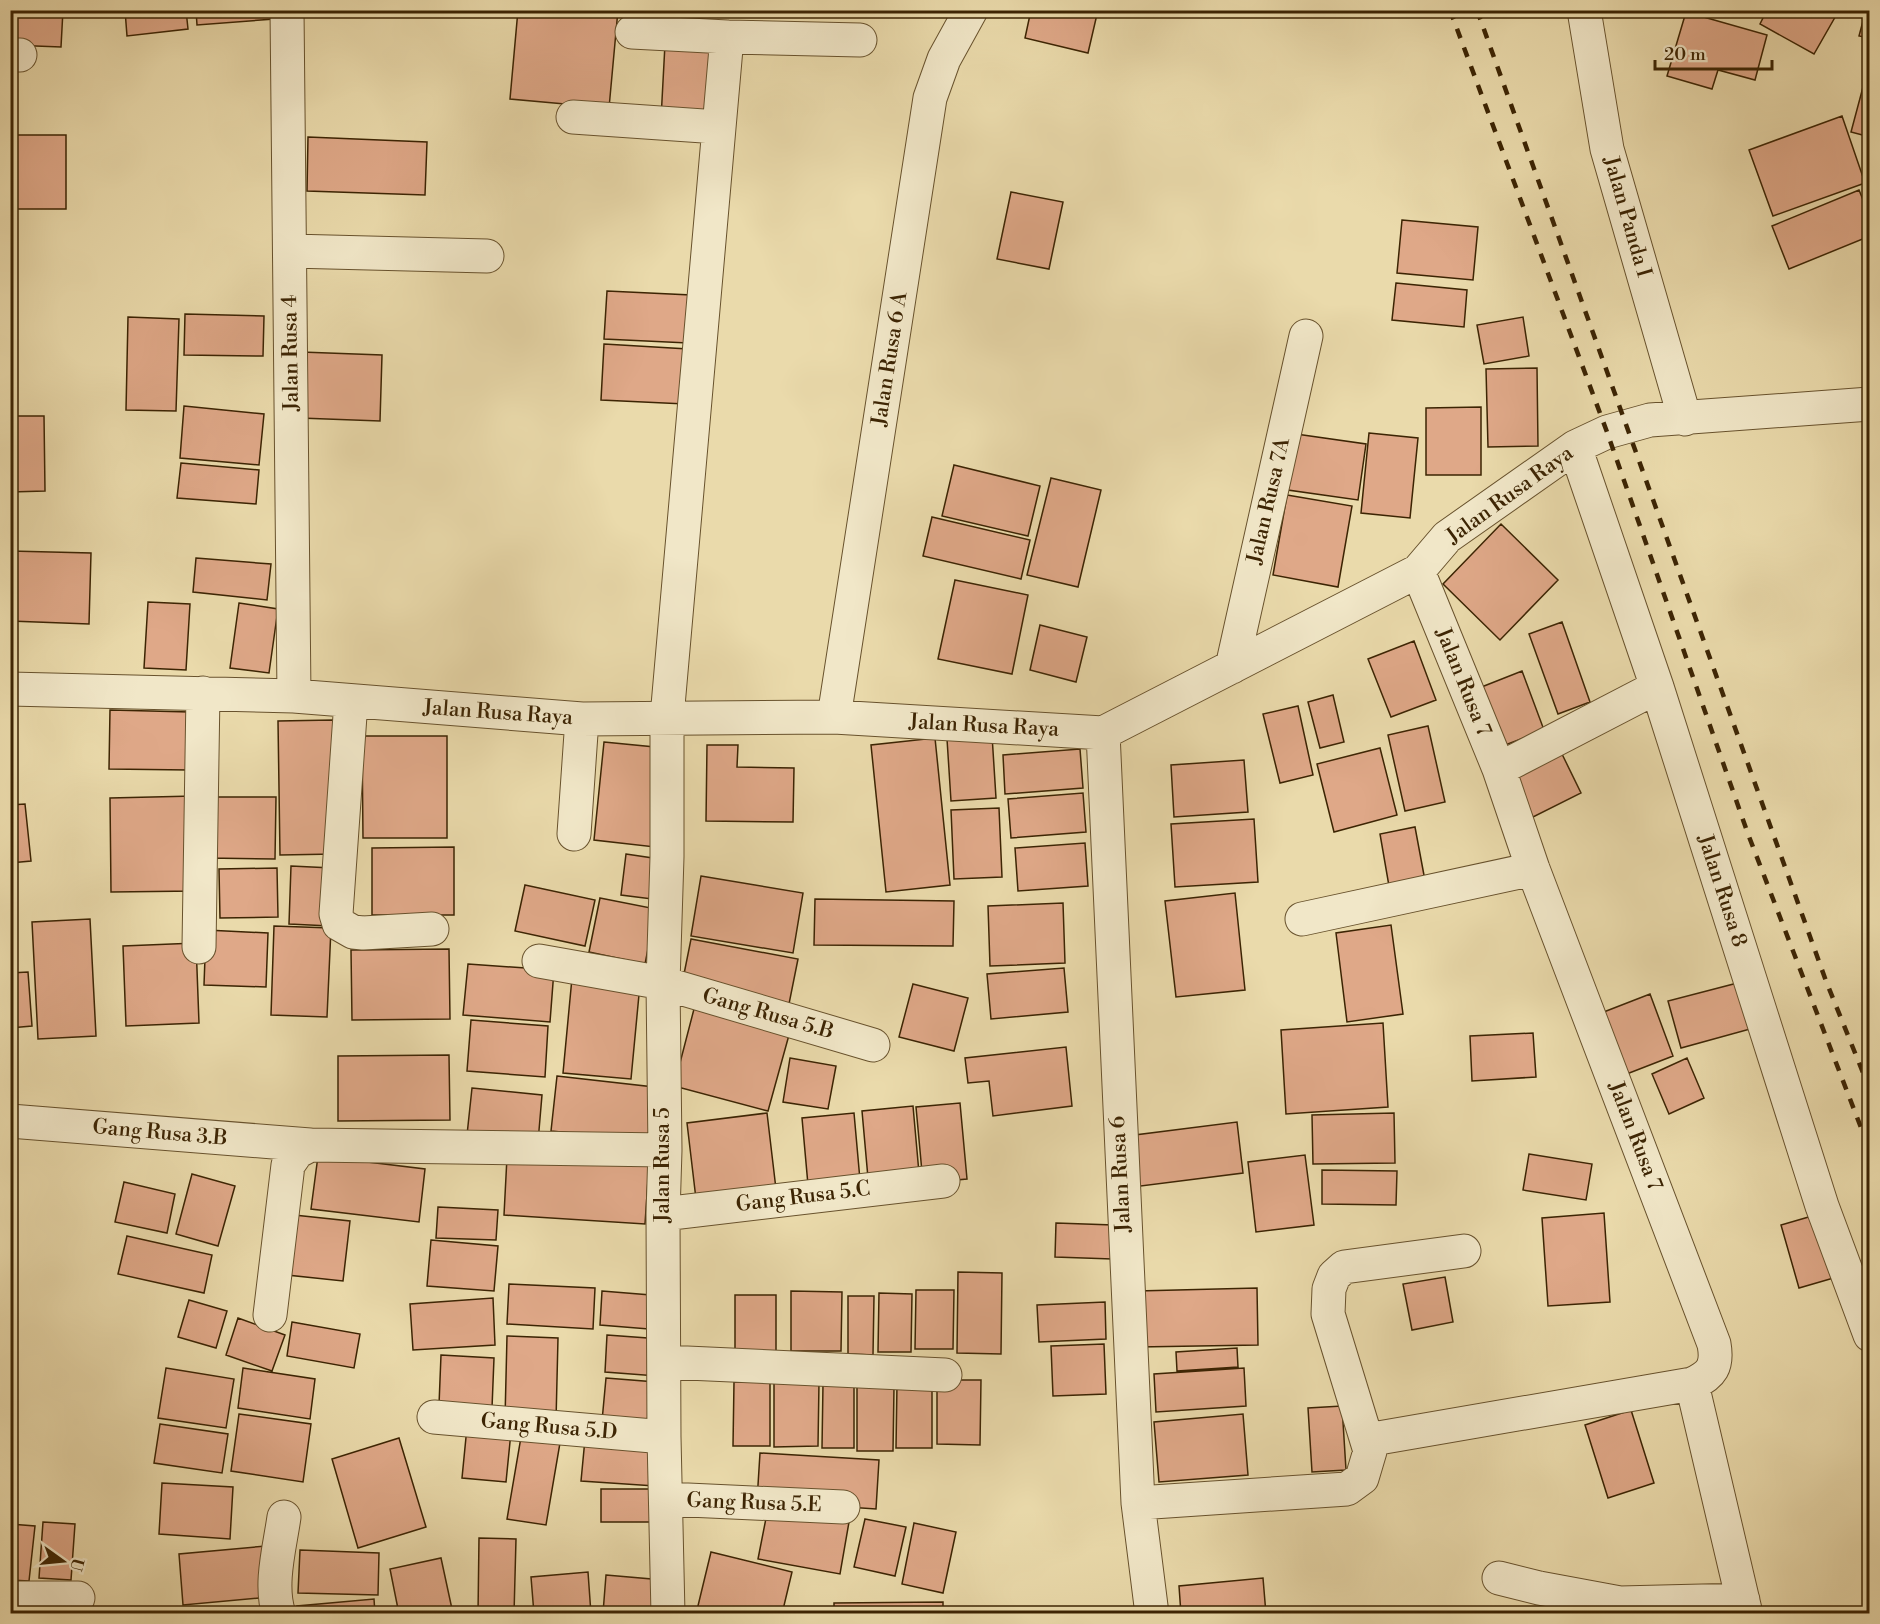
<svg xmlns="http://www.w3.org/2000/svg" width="1880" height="1624" viewBox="0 0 1880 1624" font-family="'Libre Bodoni',serif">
<rect width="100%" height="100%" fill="#eadaab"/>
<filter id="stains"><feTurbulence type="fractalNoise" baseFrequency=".00333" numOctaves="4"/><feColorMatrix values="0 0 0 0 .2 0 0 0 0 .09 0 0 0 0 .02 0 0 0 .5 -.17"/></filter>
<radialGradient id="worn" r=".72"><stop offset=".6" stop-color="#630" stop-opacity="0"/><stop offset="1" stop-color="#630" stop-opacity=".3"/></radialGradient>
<path fill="#dfa888" stroke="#3c2403" stroke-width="1.5" d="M 10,10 L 63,10 L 61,47 L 10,45 Z
M 125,10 L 186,10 L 188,29 L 127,36 Z
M 196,10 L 273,10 L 274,19 L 197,25 Z
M 518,10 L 618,10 L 609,108 L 510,99 Z
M 817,10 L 873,10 L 872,17 Z
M 1031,10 L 1098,10 L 1088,53 L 1025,38 Z
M 1767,10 L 1835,10 L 1838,12 L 1814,54 L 1760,24 Z
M 1866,10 L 1870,10 L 1870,38 L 1859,36 Z
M 1686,12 L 1767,35 L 1755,80 L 1718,70 L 1712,89 L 1667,76 Z
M 665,44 L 717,47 L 713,122 L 661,119 Z
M 1867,72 L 1870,72 L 1870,137 L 1851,132 Z
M 1842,116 L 1865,183 L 1773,216 L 1749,150 Z
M 10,135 L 66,135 L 66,209 L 10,209 Z
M 308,137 L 427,142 L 425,195 L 307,191 Z
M 1859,190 L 1870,217 L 1870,236 L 1789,269 L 1772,226 Z
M 1011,192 L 1063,202 L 1049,269 L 997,259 Z
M 1402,220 L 1478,227 L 1473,280 L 1397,273 Z
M 1396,283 L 1467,290 L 1464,327 L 1392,320 Z
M 607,291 L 691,295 L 688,343 L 604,339 Z
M 185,314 L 264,316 L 263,356 L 184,355 Z
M 128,317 L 179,319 L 176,411 L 126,410 Z
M 1523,317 L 1529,356 L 1484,364 L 1477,325 Z
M 604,344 L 688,349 L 685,404 L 601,400 Z
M 301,352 L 382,355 L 380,421 L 300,418 Z
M 1537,368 L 1538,446 L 1488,447 L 1486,369 Z
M 184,406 L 264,414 L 259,465 L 180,458 Z
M 1481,407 L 1481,475 L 1426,475 L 1426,408 Z
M 10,416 L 44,416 L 45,491 L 10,492 Z
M 1369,433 L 1418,438 L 1410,518 L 1361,513 Z
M 1296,434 L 1366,444 L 1358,500 L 1288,490 Z
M 181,463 L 259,470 L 256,504 L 177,498 Z
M 954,465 L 1040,486 L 1028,536 L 942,516 Z
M 1051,478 L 1101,490 L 1078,587 L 1027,575 Z
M 1287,495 L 1352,506 L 1338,587 L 1273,575 Z
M 932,517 L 1030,540 L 1021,579 L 923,556 Z
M 1501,524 L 1558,580 L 1500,640 L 1443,584 Z
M 10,551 L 91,553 L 89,624 L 10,621 Z
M 196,558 L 271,564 L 267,600 L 193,592 Z
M 955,580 L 1028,595 L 1012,674 L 938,659 Z
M 148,602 L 190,604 L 186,670 L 144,668 Z
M 239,603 L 278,609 L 269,673 L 230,668 Z
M 1562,622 L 1590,702 L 1558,714 L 1529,634 Z
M 1040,625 L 1087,637 L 1076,682 L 1030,670 Z
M 1414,641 L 1436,700 L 1391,717 L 1368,659 Z
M 1522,671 L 1544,730 L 1500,747 L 1479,688 Z
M 1333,695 L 1344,742 L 1320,748 L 1308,702 Z
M 1298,706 L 1313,775 L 1280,783 L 1263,714 Z
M 110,710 L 190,712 L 189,770 L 109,769 Z
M 333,720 L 335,854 L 280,855 L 278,721 Z
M 1428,726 L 1445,802 L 1405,811 L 1388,735 Z
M 992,735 L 996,798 L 951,801 L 947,739 Z
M 362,736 L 447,736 L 447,838 L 363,838 Z
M 935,738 L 950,885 L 886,892 L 871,745 Z
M 604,742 L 665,748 L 655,847 L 594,840 Z
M 707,745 L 738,745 L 737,767 L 794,768 L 793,822 L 706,821 Z
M 1380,748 L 1397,815 L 1334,832 L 1317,764 Z
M 1080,749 L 1083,788 L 1005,794 L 1003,755 Z
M 1561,752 L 1581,793 L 1533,817 L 1512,776 Z
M 1244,760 L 1248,812 L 1174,817 L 1171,765 Z
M 1083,793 L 1086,832 L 1011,838 L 1008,799 Z
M 194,796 L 196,891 L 111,892 L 110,798 Z
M 208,797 L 276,797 L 275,859 L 207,858 Z
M 25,804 L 31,861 L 10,863 L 10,805 Z
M 999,808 L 1002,877 L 954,879 L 951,810 Z
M 1254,819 L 1258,882 L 1175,887 L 1171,824 Z
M 1415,827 L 1426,886 L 1390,892 L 1380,834 Z
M 1085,843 L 1088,886 L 1018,891 L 1015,848 Z
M 454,847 L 454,915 L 372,915 L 372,848 Z
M 626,854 L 666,860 L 660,900 L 621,895 Z
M 291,866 L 332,868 L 330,926 L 289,924 Z
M 277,868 L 278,917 L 220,918 L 219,869 Z
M 701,876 L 803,893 L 793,953 L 691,936 Z
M 525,885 L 595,900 L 585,946 L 515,931 Z
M 1235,893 L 1245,990 L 1176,997 L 1165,901 Z
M 600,898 L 656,909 L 645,964 L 589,952 Z
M 815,899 L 954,901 L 953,946 L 814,945 Z
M 1063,903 L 1065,963 L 990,966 L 988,906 Z
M 90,919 L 96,1036 L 38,1039 L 32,922 Z
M 1391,925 L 1403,1014 L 1347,1022 L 1336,933 Z
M 274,926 L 331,928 L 327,1017 L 271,1015 Z
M 206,930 L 268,933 L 266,987 L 204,985 Z
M 691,939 L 798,959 L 789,1004 L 682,984 Z
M 196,943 L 199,1023 L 126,1026 L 123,946 Z
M 449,949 L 450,1019 L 352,1020 L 351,950 Z
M 468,964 L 554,970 L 550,1022 L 463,1015 Z
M 1064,968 L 1068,1012 L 991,1019 L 987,974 Z
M 28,972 L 32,1026 L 10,1028 L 10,973 Z
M 572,978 L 640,984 L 631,1079 L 563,1073 Z
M 1749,980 L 1761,1026 L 1681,1048 L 1668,1001 Z
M 913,984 L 968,998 L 954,1051 L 899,1037 Z
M 1650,994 L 1673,1056 L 1619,1077 L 1596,1015 Z
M 694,1009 L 789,1035 L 768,1111 L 674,1086 Z
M 471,1020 L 548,1026 L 545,1077 L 467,1071 Z
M 1383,1023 L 1388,1107 L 1286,1114 L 1281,1030 Z
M 1533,1033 L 1536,1077 L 1472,1081 L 1470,1036 Z
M 1066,1047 L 1072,1106 L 993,1116 L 989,1081 L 968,1083 L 965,1058 Z
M 449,1055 L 450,1120 L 338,1121 L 338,1056 Z
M 790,1058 L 836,1066 L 828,1109 L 783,1102 Z
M 1687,1058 L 1704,1098 L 1669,1114 L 1652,1074 Z
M 557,1076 L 654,1087 L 649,1141 L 551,1131 Z
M 472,1088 L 542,1095 L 538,1142 L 467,1135 Z
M 960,1103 L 967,1179 L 923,1183 L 916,1107 Z
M 913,1106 L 919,1173 L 868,1178 L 862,1111 Z
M 767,1113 L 776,1189 L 696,1199 L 687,1123 Z
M 854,1113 L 860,1180 L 808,1185 L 802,1118 Z
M 1394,1113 L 1395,1163 L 1313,1164 L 1312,1115 Z
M 1237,1122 L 1243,1173 L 1133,1187 L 1127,1136 Z
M 1529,1154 L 1592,1164 L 1586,1200 L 1523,1190 Z
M 1305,1155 L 1314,1225 L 1256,1232 L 1248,1162 Z
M 318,1156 L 425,1169 L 419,1222 L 311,1209 Z
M 507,1157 L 649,1165 L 645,1224 L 504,1215 Z
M 1322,1170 L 1397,1171 L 1396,1205 L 1322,1204 Z
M 192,1174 L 235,1186 L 218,1246 L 176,1234 Z
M 124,1182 L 175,1194 L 167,1233 L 115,1222 Z
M 438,1207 L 498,1210 L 496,1240 L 436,1238 Z
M 1604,1213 L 1610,1302 L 1548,1306 L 1542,1218 Z
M 1819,1214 L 1837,1277 L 1799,1288 L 1781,1225 Z
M 294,1215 L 350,1221 L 343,1281 L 287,1275 Z
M 1056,1223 L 1113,1225 L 1112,1259 L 1055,1257 Z
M 127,1236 L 212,1255 L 204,1293 L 118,1274 Z
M 431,1240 L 498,1246 L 494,1291 L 427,1286 Z
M 958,1272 L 1002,1273 L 1001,1354 L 957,1353 Z
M 1445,1277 L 1453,1322 L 1412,1330 L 1403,1284 Z
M 509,1284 L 595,1288 L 593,1329 L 507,1324 Z
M 1257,1288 L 1258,1345 L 1138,1347 L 1137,1291 Z
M 916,1290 L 954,1290 L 953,1349 L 915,1349 Z
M 602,1291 L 663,1296 L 661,1330 L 600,1325 Z
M 791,1291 L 842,1292 L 841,1351 L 791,1351 Z
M 879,1293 L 912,1294 L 911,1352 L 878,1352 Z
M 735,1295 L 776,1295 L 776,1354 L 735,1353 Z
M 848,1296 L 874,1296 L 873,1355 L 848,1354 Z
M 493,1298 L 495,1345 L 413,1350 L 410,1304 Z
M 189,1300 L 227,1311 L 216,1348 L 178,1337 Z
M 1105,1302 L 1106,1339 L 1039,1342 L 1037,1305 Z
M 238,1318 L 285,1335 L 272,1371 L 226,1355 Z
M 292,1322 L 360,1334 L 354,1368 L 287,1356 Z
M 607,1335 L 661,1339 L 657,1376 L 605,1372 Z
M 507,1336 L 558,1338 L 556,1421 L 505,1419 Z
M 1104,1344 L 1106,1394 L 1053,1396 L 1051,1346 Z
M 1237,1348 L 1238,1367 L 1177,1371 L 1176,1352 Z
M 441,1355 L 494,1358 L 492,1408 L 439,1405 Z
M 166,1368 L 234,1379 L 226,1428 L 158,1418 Z
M 243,1368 L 315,1379 L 310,1419 L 238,1408 Z
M 1244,1368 L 1246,1406 L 1156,1412 L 1154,1374 Z
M 606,1378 L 656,1382 L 652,1425 L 602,1421 Z
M 937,1380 L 981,1380 L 980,1445 L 937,1444 Z
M 734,1382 L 770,1382 L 770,1446 L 733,1446 Z
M 774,1382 L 819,1382 L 818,1446 L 774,1447 Z
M 823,1384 L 854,1384 L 854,1448 L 822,1448 Z
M 897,1384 L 932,1384 L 932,1448 L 896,1448 Z
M 857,1387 L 894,1387 L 893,1451 L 857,1451 Z
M 1342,1406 L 1346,1470 L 1312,1472 L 1308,1408 Z
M 1631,1410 L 1654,1483 L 1608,1498 L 1585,1425 Z
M 239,1414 L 311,1424 L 303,1482 L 231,1471 Z
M 1243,1414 L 1248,1475 L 1159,1482 L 1154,1422 Z
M 160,1424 L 228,1434 L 222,1473 L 154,1463 Z
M 467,1427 L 511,1432 L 506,1482 L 462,1478 Z
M 521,1437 L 560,1443 L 546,1525 L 507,1519 Z
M 399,1438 L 426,1527 L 358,1548 L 332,1459 Z
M 585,1439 L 658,1444 L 655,1486 L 581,1481 Z
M 760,1453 L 879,1460 L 876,1509 L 757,1501 Z
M 162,1483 L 233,1487 L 230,1539 L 159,1534 Z
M 601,1489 L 658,1489 L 658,1522 L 601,1522 Z
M 768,1508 L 849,1522 L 840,1574 L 758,1559 Z
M 865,1519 L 906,1527 L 895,1576 L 854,1567 Z
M 43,1522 L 75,1524 L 71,1580 L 39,1578 Z
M 914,1523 L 956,1532 L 943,1593 L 902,1584 Z
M 10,1524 L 35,1526 L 29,1581 L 10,1580 Z
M 479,1538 L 516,1539 L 514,1614 L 478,1614 Z
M 266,1546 L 270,1597 L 183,1605 L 179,1554 Z
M 300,1550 L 379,1553 L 378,1595 L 298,1593 Z
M 711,1552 L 792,1572 L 782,1614 L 696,1614 Z
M 441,1558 L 452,1609 L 433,1614 L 399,1614 L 390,1569 Z
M 588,1572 L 591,1614 L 534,1614 L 531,1577 Z
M 606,1575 L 663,1580 L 659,1614 L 603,1613 Z
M 1263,1578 L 1266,1614 L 1181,1614 L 1179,1586 Z
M 374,1599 L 375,1614 L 298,1614 L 297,1606 Z
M 943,1602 L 943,1614 L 834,1614 L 834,1603 Z"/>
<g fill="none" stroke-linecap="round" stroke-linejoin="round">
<g stroke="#68522d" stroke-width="35">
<path id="minor" d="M 287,10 L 294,696
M 1584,10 L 1607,149 L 1685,419
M 632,32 L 727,37 L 860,40
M 10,55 L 20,55
M 573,117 L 718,127
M 290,251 L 487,256
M 1575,447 L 1657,687 L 1822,1206 L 1870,1335
M 1232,667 L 1306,336
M 10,689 L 294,696 L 582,719 L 834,717 L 1103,733 L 1418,571 L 1447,537 L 1575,447 L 1607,432 L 1650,420 L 1870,404
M 351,701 L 336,914 L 339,924 L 353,932 L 363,933 L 432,929
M 834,717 L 930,98 L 944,59 L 971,10
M 1103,733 L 1138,1503 L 1152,1614
M 1499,769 L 1657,687
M 574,834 L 582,719
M 1302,919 L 1533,869
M 199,947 L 203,693
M 539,961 L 663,983 L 873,1045
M 10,1121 L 310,1145
M 663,1214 L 943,1181
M 270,1315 L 288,1165 L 297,1152 L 310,1145 L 665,1150
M 665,1362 L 945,1375
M 1692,1384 L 1746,1614
M 434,1417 L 664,1437
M 1367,1440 L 1692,1384 C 1712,1375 1718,1366 1714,1344 L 1533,869 L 1499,769 L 1418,571
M 666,1499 L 843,1507
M 1138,1503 L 1347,1489 L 1362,1478 L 1370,1451 L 1328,1314 L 1329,1289 L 1334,1276 L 1344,1267 L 1464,1251
M 1499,1578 L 1539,1588 L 1620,1603 L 1743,1600
M 10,1598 L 78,1598
M 279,1614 C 269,1585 280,1546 284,1517
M 668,1614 L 664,1437 L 663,1214 L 665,1150 L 663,983 L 667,857 L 667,717 L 727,37"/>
</g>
<use href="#minor" stroke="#f1e7c8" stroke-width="33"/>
<path stroke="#3c2403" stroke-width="4.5" stroke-dasharray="10 10" stroke-linecap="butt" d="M 1450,10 L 1607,432 L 1748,834 L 1870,1151
M 1477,10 L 1826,981 L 1870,1090"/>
</g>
<g text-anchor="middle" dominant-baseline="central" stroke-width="4.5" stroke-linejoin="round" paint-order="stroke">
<g font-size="21" fill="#3c2403" stroke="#f1e7c8">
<text transform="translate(1627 217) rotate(74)">Jalan Panda I</text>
<text transform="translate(291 353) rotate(-91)">Jalan Rusa 4</text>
<text transform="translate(890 359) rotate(-81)">Jalan Rusa 6 A</text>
<text transform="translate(1510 495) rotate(-36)">Jalan Rusa Raya</text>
<text transform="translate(1269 501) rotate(-77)">Jalan Rusa 7A</text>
<text transform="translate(1463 682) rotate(68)">Jalan Rusa 7</text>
<text transform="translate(498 713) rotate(4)">Jalan Rusa Raya</text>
<text transform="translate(984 726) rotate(3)">Jalan Rusa Raya</text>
<text transform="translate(1722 891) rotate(72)">Jalan Rusa 8</text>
<text transform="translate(768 1014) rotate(16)">Gang Rusa 5.B</text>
<text transform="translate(160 1133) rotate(5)">Gang Rusa 3.B</text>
<text transform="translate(1635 1136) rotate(69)">Jalan Rusa 7</text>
<text transform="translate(663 1165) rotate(-90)">Jalan Rusa 5</text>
<text transform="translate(1121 1174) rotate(-93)">Jalan Rusa 6</text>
<text transform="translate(803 1197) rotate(-7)">Gang Rusa 5.C</text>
<text transform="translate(549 1427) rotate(5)">Gang Rusa 5.D</text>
<text transform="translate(754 1503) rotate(2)">Gang Rusa 5.E</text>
</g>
</g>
<rect width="1880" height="1624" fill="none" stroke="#eadaab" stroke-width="36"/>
<rect x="12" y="12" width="1856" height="1600" fill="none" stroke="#3c2403" stroke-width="3"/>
<rect x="18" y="18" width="1844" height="1588" fill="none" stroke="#3c2403" stroke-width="1.5"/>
<g transform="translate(63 1561) rotate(105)" stroke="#f1e7c8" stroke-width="4.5" paint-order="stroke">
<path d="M0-4.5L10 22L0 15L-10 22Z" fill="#3c2403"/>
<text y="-9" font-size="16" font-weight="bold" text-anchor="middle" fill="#3c2403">U</text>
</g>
<path d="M1655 60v9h117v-9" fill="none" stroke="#3c2403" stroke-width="3"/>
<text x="1664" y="60" font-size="18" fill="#3c2403" stroke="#f1e7c8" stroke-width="4.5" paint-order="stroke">20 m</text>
<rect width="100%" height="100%" filter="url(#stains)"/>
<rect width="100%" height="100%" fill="url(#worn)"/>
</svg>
